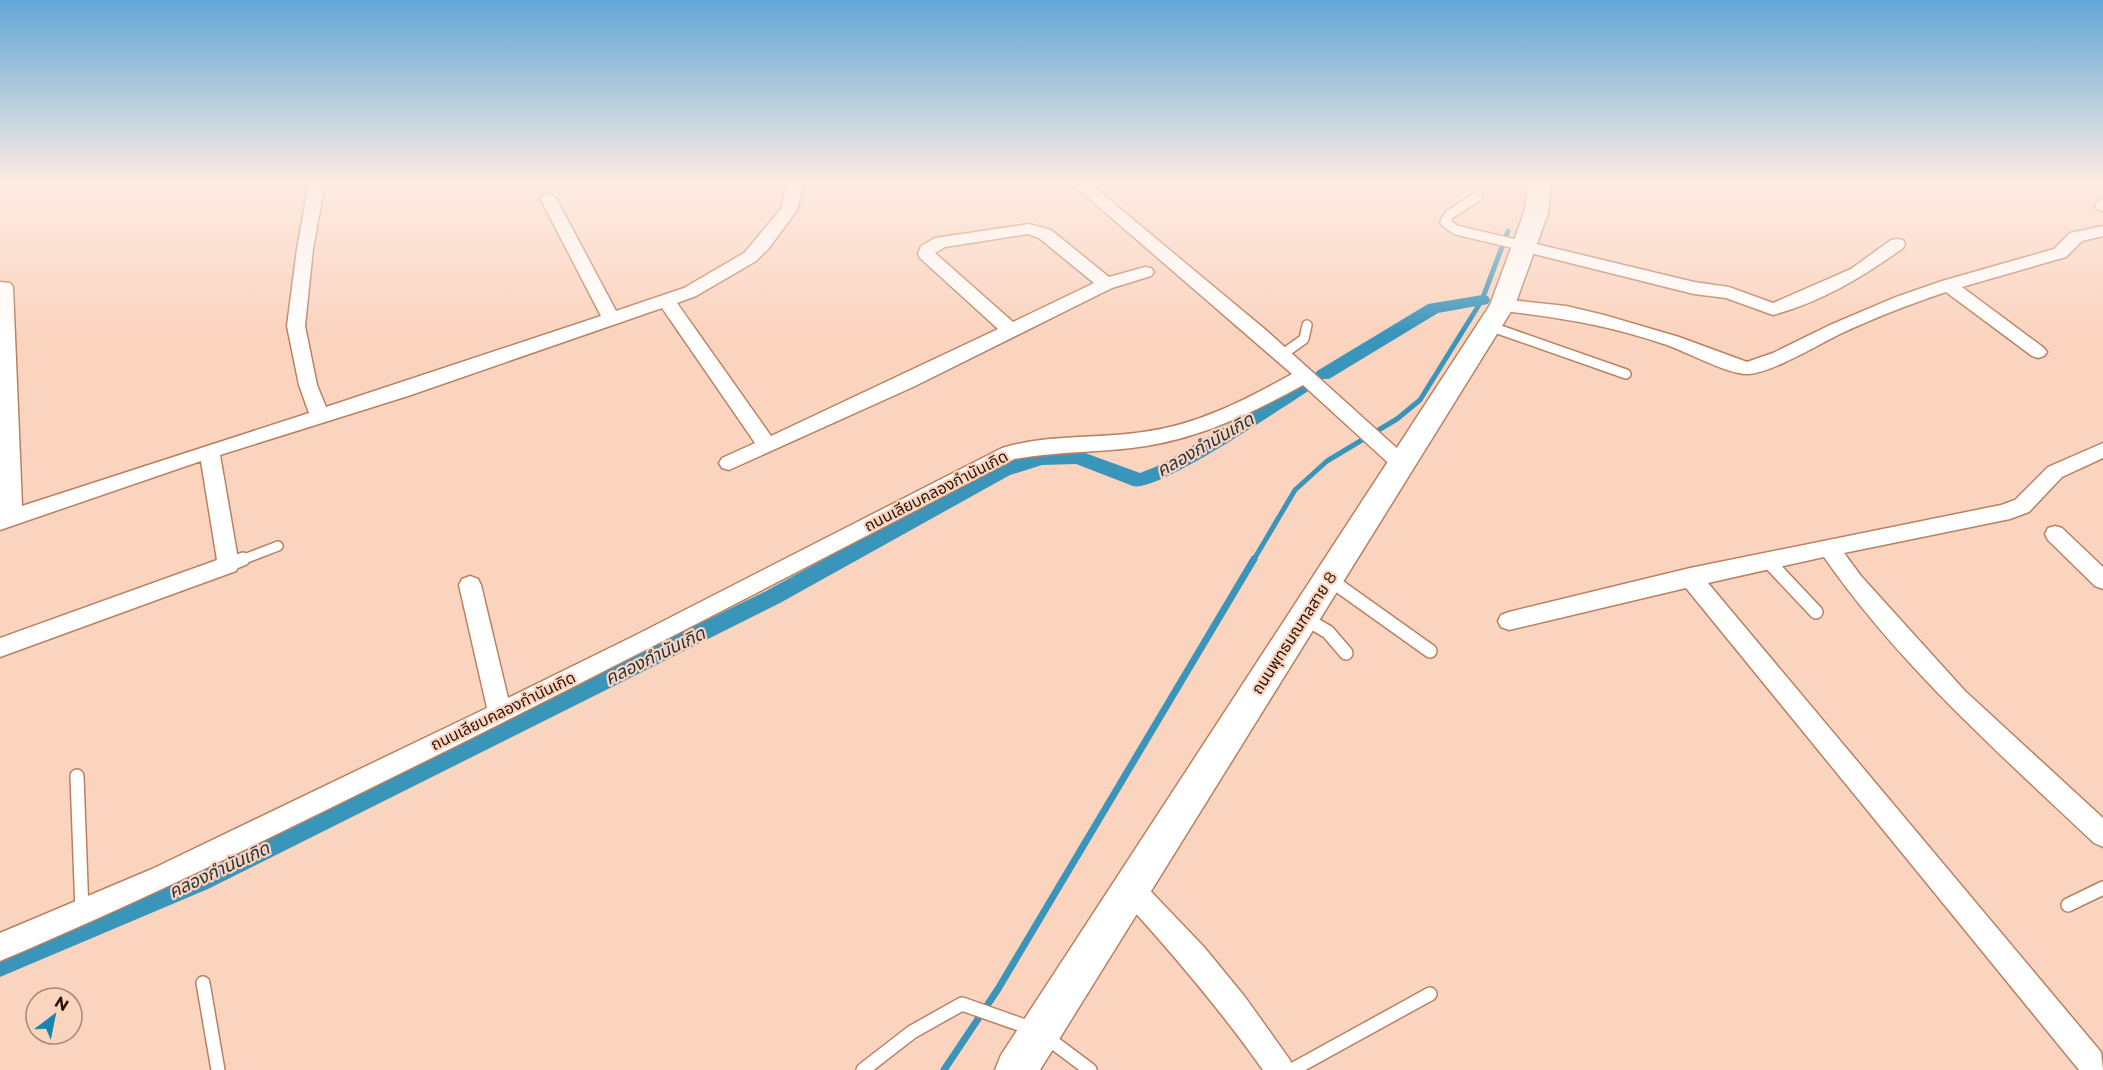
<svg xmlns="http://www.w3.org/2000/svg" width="2103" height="1070" viewBox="0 0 2103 1070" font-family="Montserrat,'Noto Sans Thai',sans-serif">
<rect width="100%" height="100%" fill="#fbd4c0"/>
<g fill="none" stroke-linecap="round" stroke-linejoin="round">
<path stroke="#3a95bb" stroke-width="5" d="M 1253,561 L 1295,490 L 1327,461 L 1397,419 L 1420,400 L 1482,300 L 1508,231"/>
<path stroke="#3a95bb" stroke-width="7" d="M 944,1070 L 998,989 L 1254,559"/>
<path fill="#3a95bb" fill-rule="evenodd" d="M 1482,295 L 1488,296 L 1490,300 L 1488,304 L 1438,313 L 1329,379 L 1317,379 L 1314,375 L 1317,371 L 1428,304 Z
M 1301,382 L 1307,384 L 1310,388 L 1307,392 C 1280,409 1157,493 1133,486 L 1076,464 L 1042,465 L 1010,475 L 780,603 L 208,889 L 0,977 L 0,951 L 190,873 L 766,591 L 996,465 L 1042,451 L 1077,450 L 1140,473 L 1160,465 Z"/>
<g stroke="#ba8060" stroke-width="12">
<path id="lane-far1" d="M 1478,196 L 1449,215 L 1445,222 L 1456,230 L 1524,246
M 1489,326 L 1626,374
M 1283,354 L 1304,339 L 1307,325
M 239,561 L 278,546"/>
</g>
<g stroke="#ba8060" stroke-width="16">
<path id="lane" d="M 1767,560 L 1816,612
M 228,565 L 243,559
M 1329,579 L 1430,651
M 1304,618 L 1328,632 L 1346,653
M 77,776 L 82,912
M 2068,905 L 2103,888
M 203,983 L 218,1070
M 1046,1037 L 1090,1070
M 863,1070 L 912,1032 L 962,1004 L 1033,1029
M 1292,1070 L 1430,994"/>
</g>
<g stroke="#ba8060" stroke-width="3">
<path id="street" d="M 309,182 L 325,182 L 313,249 L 305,326 L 317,385 L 326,407 L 601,316 L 540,198 L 548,193 L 556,198 L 616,311 L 684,288 L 744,253 L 781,209 L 788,182 L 804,182 L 797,210 L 769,248 L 756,261 L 696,296 L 677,303 L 771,436 L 998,329 L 920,258 L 918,254 L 921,246 L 935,238 L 1029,224 L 1051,230 L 1109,277 L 1145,267 L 1151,268 L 1154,272 L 1151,276 L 1112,288 L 913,387 L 729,470 L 722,468 L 719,463 L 722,458 L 755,443 L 662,308 L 408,396 L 220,455 L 239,565 L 236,571 L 0,657 L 0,638 L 217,560 L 201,461 L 0,530 L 0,282 L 10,283 L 13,287 L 22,506 L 309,413 L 299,385 L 287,326 L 297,249 ZM 1028,234 L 1039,238 L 1094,283 L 1013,322 L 935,253 L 945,247 Z
M 1070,182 L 1088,182 L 1267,331 L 1410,460 L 1413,465 L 1410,470 L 1403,472 L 1396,470 L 1303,385 C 1254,412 1203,437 1146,446 C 1102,453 1057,451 1014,459 C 807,567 600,675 391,778 C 262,842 133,905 0,961 L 0,933 L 152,869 L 487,708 L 459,585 L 462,579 L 470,576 L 478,579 L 481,585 L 508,698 L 636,635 L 1002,448 C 1047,434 1097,439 1143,432 C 1197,425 1245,400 1292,374 Z
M 2103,199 L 2103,211 L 2097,209 L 2095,204 Z
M 2103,226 L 2103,236 L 2082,241 L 2066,257 L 1962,287 L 2044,348 L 2047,352 L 2044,356 L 2038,358 L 2032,356 L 1946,292 C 1910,304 1874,318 1840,334 C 1818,345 1771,373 1748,374 C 1729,375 1687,352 1667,345 C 1611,326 1560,317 1502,311 L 1496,309 L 1493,305 L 1496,301 L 1502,299 L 1566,306 L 1604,315 L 1679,337 L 1747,362 L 1773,353 L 1830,325 L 1896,297 L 1942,281 L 2054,249 L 2070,233 Z
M 1897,239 L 1903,240 L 1905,244 L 1903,248 C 1863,277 1821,302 1773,315 L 1726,298 L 1694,294 L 1518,250 L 1516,246 L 1518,242 L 1524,241 L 1694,282 L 1729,287 L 1773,303 L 1851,269 L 1891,240 Z
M 2103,443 L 2103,458 L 2062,477 L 2029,512 L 2010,519 L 1844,553 L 1861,576 L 1965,691 L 2103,818 L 2103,847 L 2094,843 C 1999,753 1899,665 1824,557 L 1708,583 L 2101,1052 L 2103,1070 L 2079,1070 L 1686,588 L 1509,630 L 1501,627 L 1498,621 L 1501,615 L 1509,612 L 1690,568 L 2001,505 L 2015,500 L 2048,467 Z
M 2055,526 L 2062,528 L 2103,567 L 2103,589 L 2095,586 L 2048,540 L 2045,534 L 2048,528 Z
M 1130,875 L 1139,879 L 1204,947 L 1245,997 L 1290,1060 L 1294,1070 L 1263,1070 C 1219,1008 1172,953 1121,897 L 1117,888 L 1121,879 Z"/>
</g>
<g stroke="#ba8060" stroke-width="3">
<path id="secondary" d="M 1529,182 L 1551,182 L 1548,213 L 1515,305 L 1040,1070 L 995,1070 L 1001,1055 L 1490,305 L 1524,213 Z"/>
</g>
<use href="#lane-far1" stroke="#fff" stroke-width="9"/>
<use href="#lane" stroke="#fff" stroke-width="13"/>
<use href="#street" fill="#fff" fill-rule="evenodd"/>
<use href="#secondary" fill="#fff" fill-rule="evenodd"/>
</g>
<linearGradient id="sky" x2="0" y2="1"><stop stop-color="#62a8d6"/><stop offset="0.55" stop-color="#fdece3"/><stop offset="1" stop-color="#fdece3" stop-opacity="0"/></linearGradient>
<rect width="2103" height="332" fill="url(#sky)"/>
<g text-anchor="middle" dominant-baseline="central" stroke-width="4.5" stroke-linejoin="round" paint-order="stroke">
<g font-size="16" fill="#291306" stroke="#fbd4c0">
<text transform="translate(936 491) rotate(-27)">ถนนเลียบคลองกำนันเกิด</text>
<text transform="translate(1294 633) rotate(-57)">ถนนพุทธมณฑลสาย 8</text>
<text transform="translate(503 711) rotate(-26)">ถนนเลียบคลองกำนันเกิด</text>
</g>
<g font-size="18" font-style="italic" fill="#1e333c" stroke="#fbd4c0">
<text transform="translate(1205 445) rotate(-30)">คลองกำนันเกิด</text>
<text transform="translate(655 656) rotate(-26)">คลองกำนันเกิด</text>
<text transform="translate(219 870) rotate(-25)">คลองกำนันเกิด</text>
</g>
</g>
<g transform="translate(54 1016) rotate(32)"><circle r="28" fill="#fbd4c0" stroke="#a78776" stroke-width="1.5"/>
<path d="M0-4.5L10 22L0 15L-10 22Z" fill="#1985ac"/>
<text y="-9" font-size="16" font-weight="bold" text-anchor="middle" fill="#291306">N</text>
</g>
</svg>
